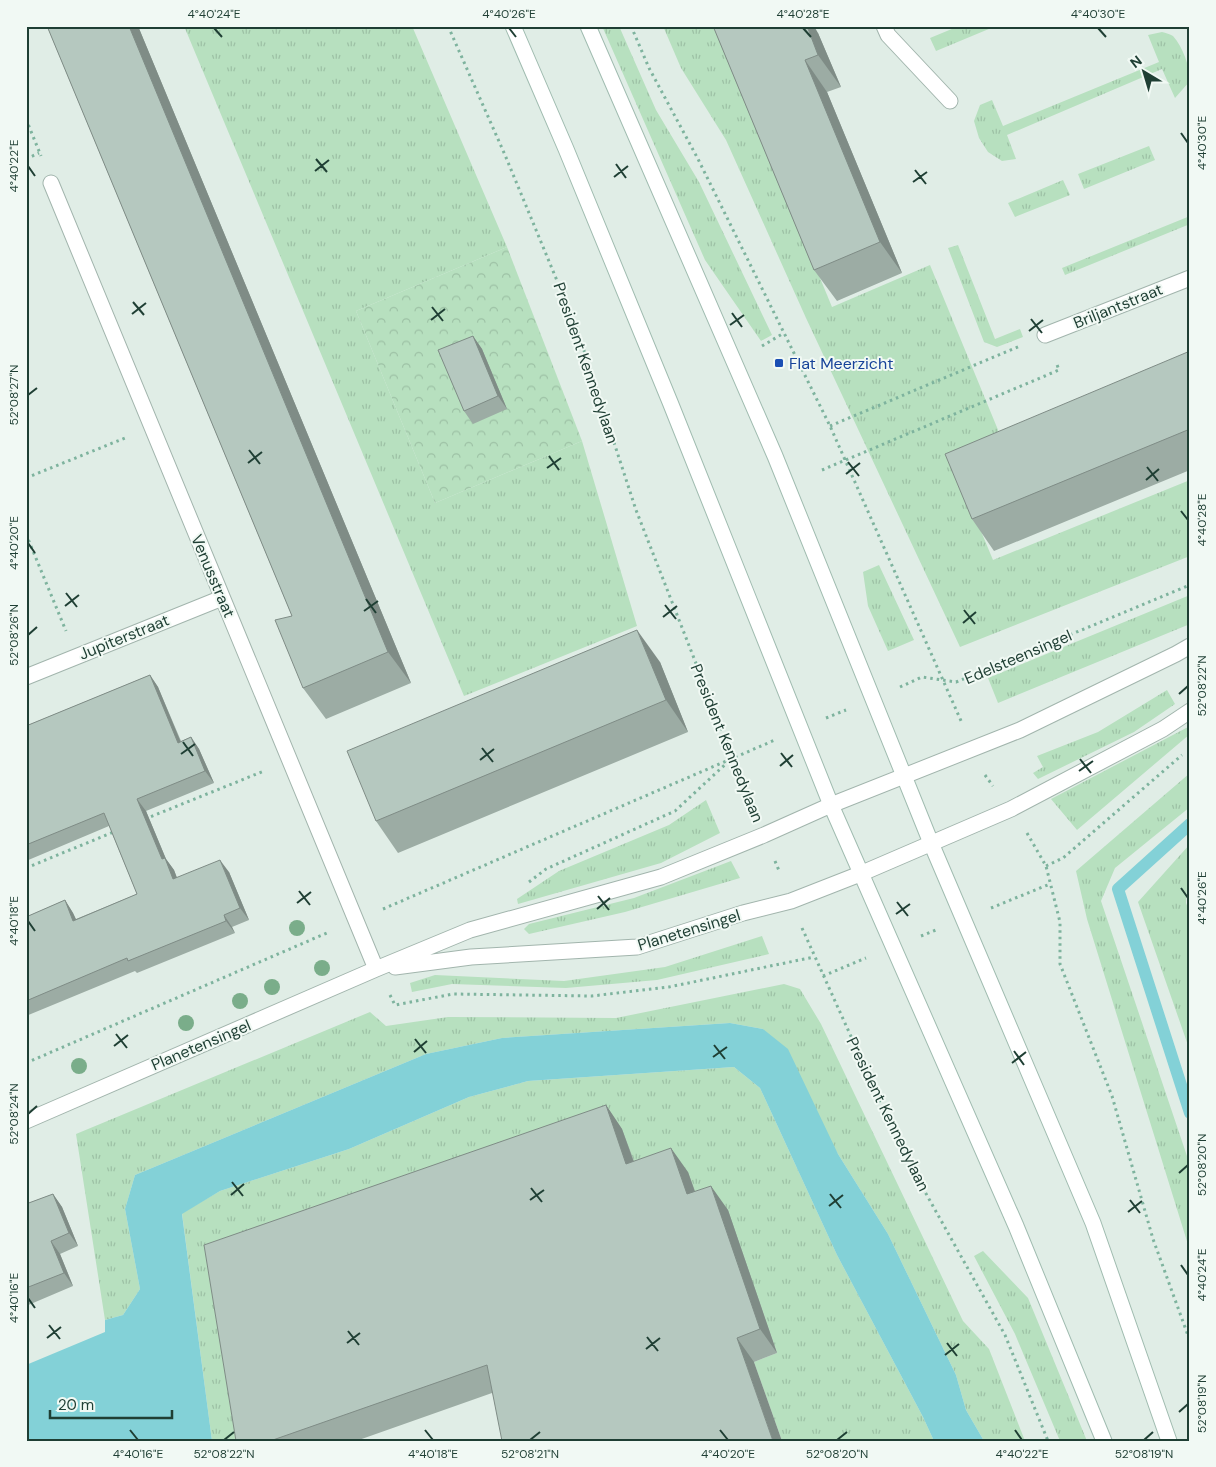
<svg xmlns="http://www.w3.org/2000/svg" width="1216" height="1467" viewBox="0 0 1216 1467" font-family="'DM Sans',sans-serif">
<defs>
<pattern id="grass-tufts" width="24" height="20" patternUnits="userSpaceOnUse" patternTransform="scale(1.25)"><rect width="24" height="20" fill="#b7e0bf"/><path d="M3 7l-1-3M5 7V3M7 7l1-3M15 17l-1-3M17 17v-4M19 17l1-3" fill="none" stroke="#9dc1a5"/></pattern>
<pattern id="forest-crowns" width="20" height="18" patternUnits="userSpaceOnUse" patternTransform="scale(1.25)"><rect width="20" height="18" fill="#b7e0bf"/><path d="M2 6a3 3 0 1 1 6 0M12 15a3 3 0 1 1 6 0" fill="none" stroke="#9dc1a5"/></pattern>
</defs>
<rect width="100%" height="100%" fill="#e0ede6"/>
<path fill="url(#grass-tufts)" d="M 184,26 L 412,26 L 507,247 L 356,311 L 435,503 L 582,441 L 637,626 L 464,696 Z
M 602,26 L 619,26 L 656,110 L 699,182 L 772,335 L 761,341 L 705,260 Z
M 663,26 L 716,26 L 832,307 L 930,265 L 1003,442 L 953,464 L 993,560 L 1190,480 L 1190,556 L 960,647 L 806,318 L 726,140 L 681,68 Z
M 959,26 L 996,26 L 936,51 L 930,38 Z
M 1162,32 C 1166,33 1170,34 1173,36 C 1183,47 1190,67 1190,81 L 1175,98 L 1162,69 L 1007,135 L 1016,159 L 1002,161 L 988,152 L 979,138 L 974,121 L 980,105 L 992,100 L 1003,126 L 1159,62 L 1148,35 Z
M 1149,146 L 1155,160 L 1084,189 L 1078,174 Z
M 1063,180 L 1070,195 L 1015,217 L 1008,203 Z
M 1190,216 L 1190,224 L 1065,275 L 1062,268 Z
M 958,245 L 995,339 L 1020,329 L 1023,337 L 997,347 L 984,342 L 948,248 Z
M 879,565 L 914,640 L 888,651 L 868,606 L 863,572 Z
M 1190,595 L 1190,624 L 998,703 L 988,678 Z
M 1167,690 L 1175,704 L 1134,732 L 1038,779 L 1033,773 L 1043,767 L 1037,756 L 1098,732 Z
M 1190,726 L 1190,734 L 1077,830 L 1051,799 Z
M 1190,773 L 1190,807 L 1115,868 L 1101,901 L 1190,1165 L 1190,1251 L 1087,919 L 1076,871 Z
M 706,800 L 720,833 L 661,863 L 518,904 L 517,899 L 559,871 L 669,825 Z
M 1190,844 L 1186,903 L 1190,913 L 1190,1051 L 1138,902 Z
M 731,861 L 740,878 L 625,912 L 529,934 L 524,929 L 529,924 L 634,898 Z
M 762,936 L 769,954 L 657,980 L 566,988 L 452,984 L 412,992 L 410,983 L 435,975 L 564,981 L 665,967 Z
M 784,984 L 800,989 L 821,1024 L 963,1321 L 989,1349 L 1025,1441 L 984,1441 L 966,1410 L 956,1375 L 888,1234 L 838,1154 L 763,1029 L 730,1023 L 502,1038 L 426,1054 L 135,1175 L 125,1209 L 140,1289 L 123,1315 L 105,1320 L 76,1134 L 370,1012 L 386,1026 L 448,1017 L 616,1018 Z
M 734,1067 L 760,1088 L 837,1255 L 923,1417 L 934,1441 L 782,1441 L 754,1362 L 777,1353 L 760,1304 L 722,1268 L 745,1260 L 727,1210 L 249,1441 L 212,1441 L 182,1213 L 220,1191 L 349,1149 L 469,1097 L 528,1081 Z
M 983,1251 L 1028,1298 L 1087,1441 L 1060,1441 L 1015,1334 L 974,1256 Z"/>
<path fill="url(#forest-crowns)" d="M 507,247 L 582,441 L 435,503 L 356,311 Z"/>
<path fill="#83d1d7" d="M 730,1023 L 763,1029 L 788,1049 L 838,1154 L 888,1234 L 956,1375 L 966,1410 L 984,1441 L 934,1441 L 923,1417 L 837,1255 L 760,1088 L 734,1067 L 528,1081 L 469,1097 L 349,1149 L 220,1191 L 182,1214 L 212,1441 L 26,1441 L 26,1365 L 105,1332 L 105,1320 L 123,1315 L 140,1289 L 125,1209 L 135,1175 L 426,1054 L 502,1038 Z"/>
<g fill="none" stroke-linecap="round" stroke-linejoin="round">
<path stroke="#83d1d7" stroke-width="12" d="M 1190,824 L 1118,889 L 1190,1113"/>
<g stroke="#a2b5ad" stroke-width="17">
<path id="street" d="M 884,26 L 888,35 L 950,101
M 51,183 L 376,969
M 1045,335 L 1190,278
M 26,677 L 222,598
M 395,967 L 471,957 L 637,947 L 743,913 L 791,901 L 860,874 L 1011,809 L 1163,729 L 1190,711
M 26,1121 L 376,969 L 470,930 L 661,877 L 764,835 L 831,805 L 1020,730 L 1176,654 L 1190,646"/>
</g>
<g stroke="#a0bcb0" stroke-width="17">
<path id="secondary" d="M 513,26 L 566,149 L 670,402 L 831,805 L 1016,1226 L 1104,1441
M 588,26 L 775,456 L 931,843 L 1093,1223 L 1169,1441"/>
</g>
<path stroke="#7eb39e" stroke-width="3" stroke-dasharray="2.5 4" stroke-linecap="butt" d="M 448,26 L 505,155 L 577,329 L 636,510 L 753,809
M 631,26 L 649,68 L 698,159 L 830,426 L 962,723
M 26,119 L 41,156
M 26,159 L 39,153
M 762,346 L 784,333
M 830,426 L 1020,346
M 822,470 L 1059,370 L 1056,362
M 26,478 L 125,438
M 26,534 L 66,631
M 900,687 L 922,677 L 956,682 L 1190,585
M 826,718 L 846,710
M 985,775 L 993,786
M 145,819 L 264,771
M 1027,833 L 1046,866 L 1060,922 L 1060,964 L 1112,1096 L 1153,1239 L 1190,1341
M 775,861 L 780,873
M 1046,866 L 1063,858 L 1182,755
M 26,868 L 116,831
M 529,882 L 546,869 L 675,811 L 730,760
M 991,908 L 1050,884
M 383,909 L 775,740
M 802,928 L 905,1156 L 1005,1335 L 1048,1441
M 921,936 L 936,930
M 823,976 L 866,958
M 390,995 L 395,1005 L 453,994 L 592,996 L 669,987 L 814,957
M 26,1063 L 329,932"/>
<use href="#street" stroke="#fff" stroke-width="15"/>
<use href="#secondary" stroke="#fff" stroke-width="15"/>
</g>
<g fill="#7aad8a">
<circle cx="297" cy="928" r="8"/>
<circle cx="322" cy="968" r="8"/>
<circle cx="272" cy="987" r="8"/>
<circle cx="240" cy="1001" r="8"/>
<circle cx="186" cy="1023" r="8"/>
<circle cx="79" cy="1066" r="8"/>
</g>
<path fill="#9caca4" d="M 47,26 L 138,26 L 411,683 L 326,719 L 303,688 L 292,616 Z
M 713,26 L 818,33 L 841,87 L 827,92 L 902,273 L 837,301 L 814,270 Z
M 473,336 L 482,349 L 507,409 L 473,424 L 464,411 Z
M 1190,351 L 1190,470 L 994,551 L 972,519 Z
M 660,662 L 688,732 L 398,853 L 376,821 Z
M 150,675 L 158,687 L 181,741 L 191,737 L 199,749 L 214,783 L 146,811 L 166,859 L 174,870 L 177,878 L 229,872 L 249,920 L 232,927 L 235,933 L 137,973 L 135,971 L 26,1016 L 26,917 L 65,900 L 73,913 L 76,919 L 137,894 L 109,826 L 26,861 L 26,726 Z
M 606,1105 L 622,1129 L 634,1161 L 688,1172 L 695,1191 L 728,1210 L 777,1353 L 754,1362 L 492,1393 L 356,1441 L 236,1441 Z
M 53,1194 L 62,1207 L 78,1246 L 60,1254 L 73,1286 L 26,1306 L 26,1204 Z"/>
<path fill="#7f8c86" d="M 129,26 L 138,26 L 411,683 L 388,652 Z
M 807,26 L 814,26 L 818,33 L 841,87 L 818,55 Z
M 805,60 L 827,92 L 902,273 L 880,242 Z
M 473,336 L 482,349 L 507,409 L 498,396 Z
M 637,630 L 660,662 L 688,732 L 666,700 Z
M 150,675 L 158,687 L 186,755 L 178,743 Z
M 191,737 L 199,749 L 214,783 L 205,771 Z
M 137,799 L 146,811 L 166,859 L 174,870 L 182,891 L 173,879 L 162,859 Z
M 220,860 L 229,872 L 249,920 L 240,908 Z
M 65,900 L 73,913 L 82,933 L 73,921 Z
M 224,915 L 232,927 L 235,933 L 226,921 Z
M 606,1105 L 622,1129 L 643,1188 L 626,1164 Z
M 671,1148 L 688,1172 L 704,1218 L 687,1194 Z
M 711,1186 L 728,1210 L 777,1353 L 760,1329 Z
M 53,1194 L 62,1207 L 78,1246 L 69,1233 Z
M 51,1241 L 60,1254 L 73,1286 L 64,1273 Z
M 737,1338 L 754,1362 L 782,1441 L 773,1441 Z"/>
<path fill="#b5c8bf" stroke="#7f8c86" d="M 47,26 L 129,26 L 388,652 L 303,688 L 275,620 L 292,616 Z
M 713,26 L 807,26 L 818,55 L 805,60 L 880,242 L 814,270 Z
M 473,336 L 498,396 L 464,411 L 438,350 Z
M 1190,351 L 1190,429 L 972,519 L 945,454 Z
M 637,630 L 666,700 L 376,821 L 347,751 Z
M 150,675 L 178,743 L 191,737 L 205,771 L 137,799 L 162,859 L 165,858 L 173,879 L 220,860 L 240,908 L 224,915 L 226,921 L 128,961 L 127,958 L 26,1001 L 26,917 L 65,900 L 73,921 L 137,894 L 104,813 L 26,845 L 26,726 Z
M 606,1105 L 626,1164 L 671,1148 L 687,1194 L 711,1186 L 760,1329 L 737,1338 L 773,1441 L 502,1441 L 487,1365 L 270,1441 L 236,1441 L 204,1245 Z
M 53,1194 L 69,1233 L 51,1241 L 64,1273 L 26,1288 L 26,1204 Z"/>
<path fill="none" stroke="#1f3f34" stroke-width="2" d="M 214,28 L 222,37M 509,28 L 516,37M 803,28 L 811,37M 1098,28 L 1106,37M 1181,133 L 1188,143M 316,159 L 327,172M 616,164 L 626,178M 28,166 L 35,176M 915,170 L 926,184M 315,171 L 329,160M 614,177 L 628,166M 913,182 L 927,172M 133,302 L 144,315M 432,307 L 443,321M 732,313 L 742,327M 132,314 L 146,303M 1031,319 L 1042,333M 431,320 L 445,309M 730,325 L 744,315M 1029,331 L 1043,320M 28,395 L 37,388M 249,450 L 260,464M 549,456 L 559,470M 848,462 L 859,476M 248,463 L 262,452M 1147,467 L 1158,481M 547,468 L 561,458M 846,474 L 860,463M 1146,480 L 1159,469M 1181,511 L 1188,520M 28,543 L 35,553M 66,593 L 77,607M 366,599 L 376,613M 665,605 L 676,619M 65,606 L 79,595M 964,610 L 975,624M 364,611 L 378,601M 663,617 L 677,606M 963,623 L 976,612M 28,635 L 37,627M 1179,694 L 1188,686M 183,742 L 193,756M 482,748 L 493,762M 781,753 L 792,767M 181,754 L 195,744M 1080,759 L 1091,773M 480,760 L 494,749M 780,766 L 793,755M 1079,771 L 1093,761M 1181,888 L 1188,898M 299,891 L 310,905M 598,896 L 609,910M 897,902 L 908,916M 297,903 L 311,892M 597,909 L 610,898M 896,914 L 910,904M 28,921 L 35,931M 116,1034 L 127,1048M 415,1039 L 426,1053M 714,1045 L 725,1059M 114,1046 L 128,1035M 1014,1051 L 1024,1065M 414,1052 L 427,1041M 713,1057 L 727,1047M 1012,1063 L 1026,1052M 28,1114 L 37,1106M 1179,1173 L 1188,1165M 232,1182 L 243,1196M 531,1188 L 542,1202M 830,1194 L 841,1208M 231,1195 L 244,1184M 530,1200 L 544,1190M 1130,1200 L 1140,1213M 829,1206 L 843,1195M 1128,1212 L 1142,1201M 1181,1265 L 1188,1275M 28,1298 L 35,1308M 49,1325 L 60,1339M 348,1331 L 359,1345M 647,1337 L 658,1351M 47,1338 L 61,1327M 347,1343 L 360,1333M 947,1343 L 957,1356M 646,1349 L 660,1338M 945,1355 L 959,1344M 1179,1412 L 1188,1404M 130,1430 L 138,1440M 425,1430 L 433,1440M 720,1430 L 728,1440M 1015,1430 L 1022,1440M 224,1440 L 234,1432M 530,1440 L 540,1432M 837,1440 L 847,1432M 1144,1440 L 1153,1432"/>
<rect fill="#1a4fb4" stroke="#f1f9f4" stroke-width="2" x="774" y="358" width="10" height="10" rx="2.5"/>
<g text-anchor="middle" dominant-baseline="central" stroke-width="4" stroke-linejoin="round" paint-order="stroke">
<g font-size="16" fill="#1f3f34" stroke="#f1f9f4">
<text transform="translate(1118 306) rotate(-22)">Briljantstraat</text>
<text transform="translate(586 363) rotate(71)">President Kennedylaan</text>
<text transform="translate(213 576) rotate(67)">Venusstraat</text>
<text transform="translate(124 637) rotate(-22)">Jupiterstraat</text>
<text transform="translate(1018 657) rotate(-23)">Edelsteensingel</text>
<text transform="translate(727 743) rotate(68)">President Kennedylaan</text>
<text transform="translate(689 930) rotate(-17)">Planetensingel</text>
<text transform="translate(201 1045) rotate(-23)">Planetensingel</text>
<text transform="translate(888 1114) rotate(64)">President Kennedylaan</text>
</g>
<g font-size="16" fill="#164399" stroke="#f1f9f4" text-anchor="start">
<text x="789" y="363">Flat Meerzicht</text>
</g>
</g>
<rect width="1216" height="1467" fill="none" stroke="#f1f9f4" stroke-width="55"/>
<g transform="translate(1144 72) rotate(322)" stroke="#f1f9f4" stroke-width="4" paint-order="stroke">
<path d="M0-4L9 19L0 12L-9 19Z" fill="#1f3f34"/>
<text y="-8" font-size="14" font-weight="bold" text-anchor="middle" fill="#1f3f34">N</text>
</g>
<path d="M50 1410v8h122v-8" fill="none" stroke="#1f3f34" stroke-width="2.5"/>
<text x="58" y="1410" font-size="15" fill="#1f3f34" stroke="#f1f9f4" stroke-width="4" paint-order="stroke">20 m</text>
<rect x="28" y="28" width="1160" height="1412" fill="none" stroke="#1f3f34" stroke-width="2"/>
<g font-size="12" text-anchor="middle" fill="#1f3f34">
<text x="214" y="18">4°40'24"E</text>
<text x="509" y="18">4°40'26"E</text>
<text x="803" y="18">4°40'28"E</text>
<text x="1098" y="18">4°40'30"E</text>
<text transform="translate(1202 143) rotate(-90)" y="4">4°40'30"E</text>
<text transform="translate(14 166) rotate(-90)" y="4">4°40'22"E</text>
<text transform="translate(14 395) rotate(-90)" y="4">52°08'27"N</text>
<text transform="translate(1202 520) rotate(-90)" y="4">4°40'28"E</text>
<text transform="translate(14 543) rotate(-90)" y="4">4°40'20"E</text>
<text transform="translate(14 635) rotate(-90)" y="4">52°08'26"N</text>
<text transform="translate(1202 686) rotate(-90)" y="4">52°08'22"N</text>
<text transform="translate(1202 898) rotate(-90)" y="4">4°40'26"E</text>
<text transform="translate(14 921) rotate(-90)" y="4">4°40'18"E</text>
<text transform="translate(14 1114) rotate(-90)" y="4">52°08'24"N</text>
<text transform="translate(1202 1165) rotate(-90)" y="4">52°08'20"N</text>
<text transform="translate(1202 1275) rotate(-90)" y="4">4°40'24"E</text>
<text transform="translate(14 1298) rotate(-90)" y="4">4°40'16"E</text>
<text transform="translate(1202 1404) rotate(-90)" y="4">52°08'19"N</text>
<text x="138" y="1458">4°40'16"E</text>
<text x="224" y="1458">52°08'22"N</text>
<text x="433" y="1458">4°40'18"E</text>
<text x="530" y="1458">52°08'21"N</text>
<text x="728" y="1458">4°40'20"E</text>
<text x="837" y="1458">52°08'20"N</text>
<text x="1022" y="1458">4°40'22"E</text>
<text x="1144" y="1458">52°08'19"N</text>
</g>
</svg>
